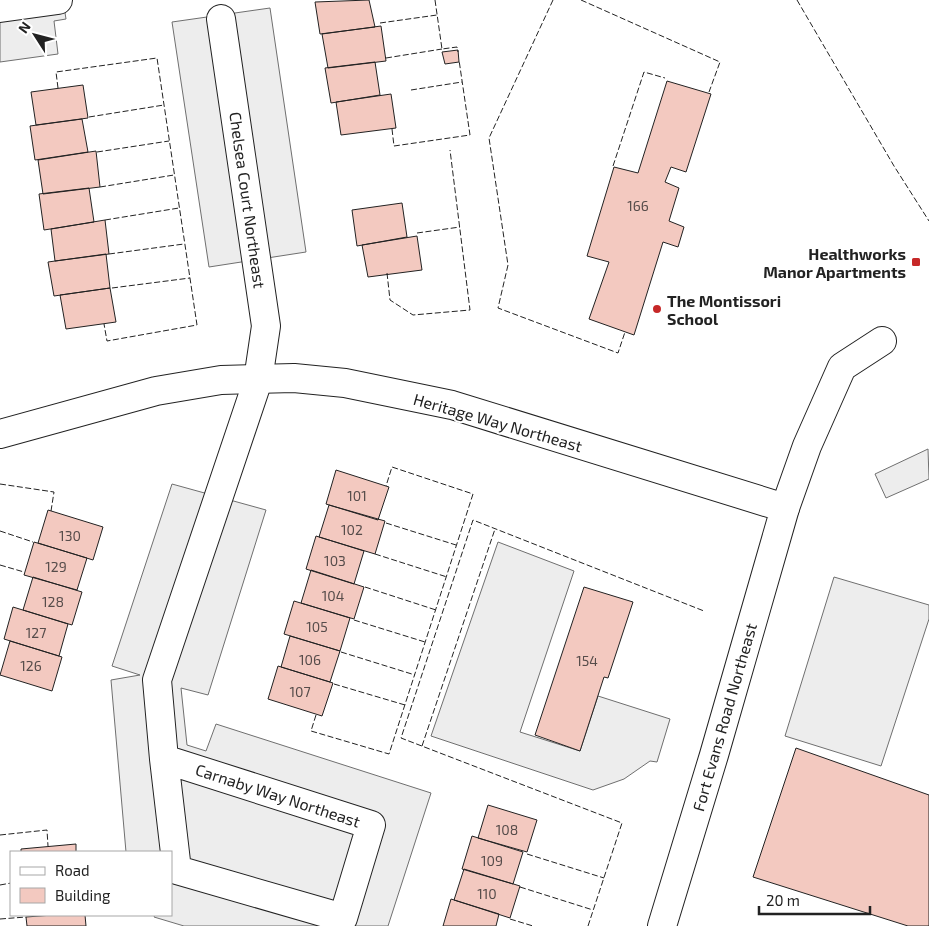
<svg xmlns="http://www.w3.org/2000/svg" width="929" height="926" viewBox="0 0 929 926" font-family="'Exo 2',sans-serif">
<rect width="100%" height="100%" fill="#fff"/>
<path fill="#ededed" stroke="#6f6f6f" d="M 0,0 L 63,0 L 66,19 L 54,21 L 58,54 L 0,62 Z
M 270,8 L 306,252 L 209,267 L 172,22 Z
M 928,449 L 929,479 L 886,498 L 875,474 Z
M 172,484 L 266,510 L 208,695 L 181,688 L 187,745 L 206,751 L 216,724 L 431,793 L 388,926 L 184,926 L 154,917 L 155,915 L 171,915 L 171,852 L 126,852 L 111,680 L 140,675 L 112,666 Z
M 498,542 L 574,571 L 520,732 L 580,751 L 598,696 L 670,719 L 657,762 L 650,761 L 624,779 L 593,790 L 431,736 Z
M 834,577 L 929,605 L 929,619 L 881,766 L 785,736 Z"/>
<path fill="#f3c9c0" stroke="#222" d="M 369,0 L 375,27 L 320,34 L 315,2 Z
M 381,26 L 386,61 L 328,68 L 322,34 Z
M 458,50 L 459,62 L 445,64 L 442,52 Z
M 375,62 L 380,95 L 331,103 L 325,68 Z
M 667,81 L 711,94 L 686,172 L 671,167 L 665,182 L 679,188 L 669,221 L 684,227 L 678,247 L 663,242 L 634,335 L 589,319 L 609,262 L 587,256 L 614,167 L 638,173 Z
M 83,85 L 88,118 L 36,125 L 31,92 Z
M 391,94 L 396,128 L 341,135 L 336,102 Z
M 82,119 L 88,152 L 35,160 L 30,126 Z
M 96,151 L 100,187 L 43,194 L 38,160 Z
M 89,188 L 94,222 L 44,230 L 39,194 Z
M 402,203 L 407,237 L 357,246 L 352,210 Z
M 105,220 L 109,254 L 55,261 L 51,229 Z
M 417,236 L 422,270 L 368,277 L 362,245 Z
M 106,254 L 110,288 L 54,296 L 48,262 Z
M 110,288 L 116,322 L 66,329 L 60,295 Z
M 336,470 L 389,487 L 378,520 L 326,504 Z
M 329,505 L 385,521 L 375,554 L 319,537 Z
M 48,510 L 103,527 L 93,560 L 38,543 Z
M 316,536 L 364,551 L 354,584 L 306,569 Z
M 34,542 L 87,558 L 77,590 L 24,575 Z
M 311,570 L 364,587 L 354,619 L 301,603 Z
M 33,577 L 82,592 L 72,625 L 23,610 Z
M 584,587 L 633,602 L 608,678 L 604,677 L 580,751 L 535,735 Z
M 294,601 L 350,618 L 340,651 L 284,634 Z
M 13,607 L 68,624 L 59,656 L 4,639 Z
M 290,636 L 340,651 L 330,682 L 281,667 Z
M 10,641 L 62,657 L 52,691 L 0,675 Z
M 278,666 L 333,683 L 322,716 L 268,699 Z
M 796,748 L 929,795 L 929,926 L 908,926 L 753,877 Z
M 488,805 L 537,820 L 527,852 L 478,838 Z
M 472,836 L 523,852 L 513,884 L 462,869 Z
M 76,844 L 76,852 L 21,852 L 21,849 Z
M 464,869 L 520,886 L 510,918 L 454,900 Z
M 451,899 L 499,914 L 496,926 L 443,926 Z
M 53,915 L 85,915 L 86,926 L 27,926 L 26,917 Z"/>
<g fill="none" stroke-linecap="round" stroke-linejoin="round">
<g stroke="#222" stroke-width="30">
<path id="street" d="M 0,8 L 58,0
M 785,508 L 807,446 L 842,367 L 882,341
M 164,759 L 157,680 L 258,380 L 266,326 L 221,19
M 164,759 L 371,825 L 343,918 L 177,870 Z"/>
</g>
<g stroke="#222" stroke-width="30">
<path id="secondary" d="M 0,434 L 156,391 L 221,380 L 294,378 L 345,383 L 452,405 L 785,508 L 714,755 L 662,926"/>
</g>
<use href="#street" stroke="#fff" stroke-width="28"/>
<use href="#secondary" stroke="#fff" stroke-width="28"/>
<path stroke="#222" stroke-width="1" stroke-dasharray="6 2.5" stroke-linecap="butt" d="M 435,0 L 442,49 L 457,47 L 458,52
M 553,0 L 489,138 L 508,265 L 498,308 L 618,353 L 625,332
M 581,0 L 720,62 L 709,92
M 797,0 L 894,166 L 929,221
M 380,23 L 437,15
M 386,58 L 442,49
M 58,88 L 56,72 L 157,58 L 197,325 L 107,341 L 104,324
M 411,90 L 462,82
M 89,117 L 164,105
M 392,129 L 394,146 L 470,135 L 459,60
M 97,152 L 169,141
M 613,166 L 644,72 L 665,78
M 100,187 L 174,175
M 105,220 L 179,208
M 417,233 L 460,227
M 109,254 L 184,244
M 387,273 L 390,300 L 413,315 L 470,310 L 450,150
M 112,288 L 190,278
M 0,484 L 54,492 L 51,511
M 386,523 L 456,545
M 0,531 L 33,542
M 375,554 L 447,577
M 0,565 L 24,572
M 365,587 L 436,610
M 354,620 L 425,642
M 341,652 L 415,675
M 334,684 L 405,705
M 316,715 L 311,731 L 389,754 L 473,494 L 392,467 L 386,486
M 422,746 L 495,529
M 0,835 L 47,830 L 48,846
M 527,854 L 604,878
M 0,885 L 11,883
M 520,887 L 593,910
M 0,919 L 26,917
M 510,919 L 533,926
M 588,926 L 622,823 L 401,738 L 473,520 L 704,611"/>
</g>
<g fill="#c62828" stroke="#fff" stroke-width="2">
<rect x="911" y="257" width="10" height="10" rx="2.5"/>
<circle cx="657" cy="309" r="5"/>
</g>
<g text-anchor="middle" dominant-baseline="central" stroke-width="4" stroke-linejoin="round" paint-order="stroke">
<g font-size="14" fill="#564c4a">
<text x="638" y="205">166</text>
<text x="357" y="495">101</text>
<text x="352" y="529">102</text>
<text x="70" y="535">130</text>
<text x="335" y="560">103</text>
<text x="56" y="566">129</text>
<text x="333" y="595">104</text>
<text x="53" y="601">128</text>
<text x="317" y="626">105</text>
<text x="36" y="632">127</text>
<text x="310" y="659">106</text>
<text x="587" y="660">154</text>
<text x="31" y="665">126</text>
<text x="300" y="691">107</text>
<text x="507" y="829">108</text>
<text x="492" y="860">109</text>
<text x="487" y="893">110</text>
</g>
<g font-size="16" fill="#222" stroke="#fff">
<text transform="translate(248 200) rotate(82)">Chelsea Court Northeast</text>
<text transform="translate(498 422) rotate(16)">Heritage Way Northeast</text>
<text transform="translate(724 717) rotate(-74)">Fort Evans Road Northeast</text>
<text transform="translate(278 795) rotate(18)">Carnaby Way Northeast</text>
</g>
<g font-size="16" font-weight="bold" fill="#222" stroke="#fff" text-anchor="end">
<text x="906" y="253">Healthworks<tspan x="906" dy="18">Manor Apartments</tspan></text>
<text x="667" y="300" text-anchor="start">The Montissori<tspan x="667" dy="18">School</tspan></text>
</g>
</g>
<rect x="10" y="851" width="162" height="65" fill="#ffffff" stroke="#a7a7a7"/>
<rect x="20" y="867" width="25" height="8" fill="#ffffff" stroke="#a7a7a7"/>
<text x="55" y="876" font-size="15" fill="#222222">Road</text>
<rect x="20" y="888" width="25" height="15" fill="#f3c9c0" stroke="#a7a7a7"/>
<text x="55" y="901" font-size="15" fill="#222222">Building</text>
<g transform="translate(35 35) rotate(306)" stroke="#ffffff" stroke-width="4" paint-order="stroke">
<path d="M0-4L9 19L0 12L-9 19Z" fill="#222222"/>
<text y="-8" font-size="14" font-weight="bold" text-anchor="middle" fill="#222222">N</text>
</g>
<path d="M759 906v8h111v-8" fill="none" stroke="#222222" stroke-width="2.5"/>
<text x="766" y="906" font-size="15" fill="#222222" stroke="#ffffff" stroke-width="4" paint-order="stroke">20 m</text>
</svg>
